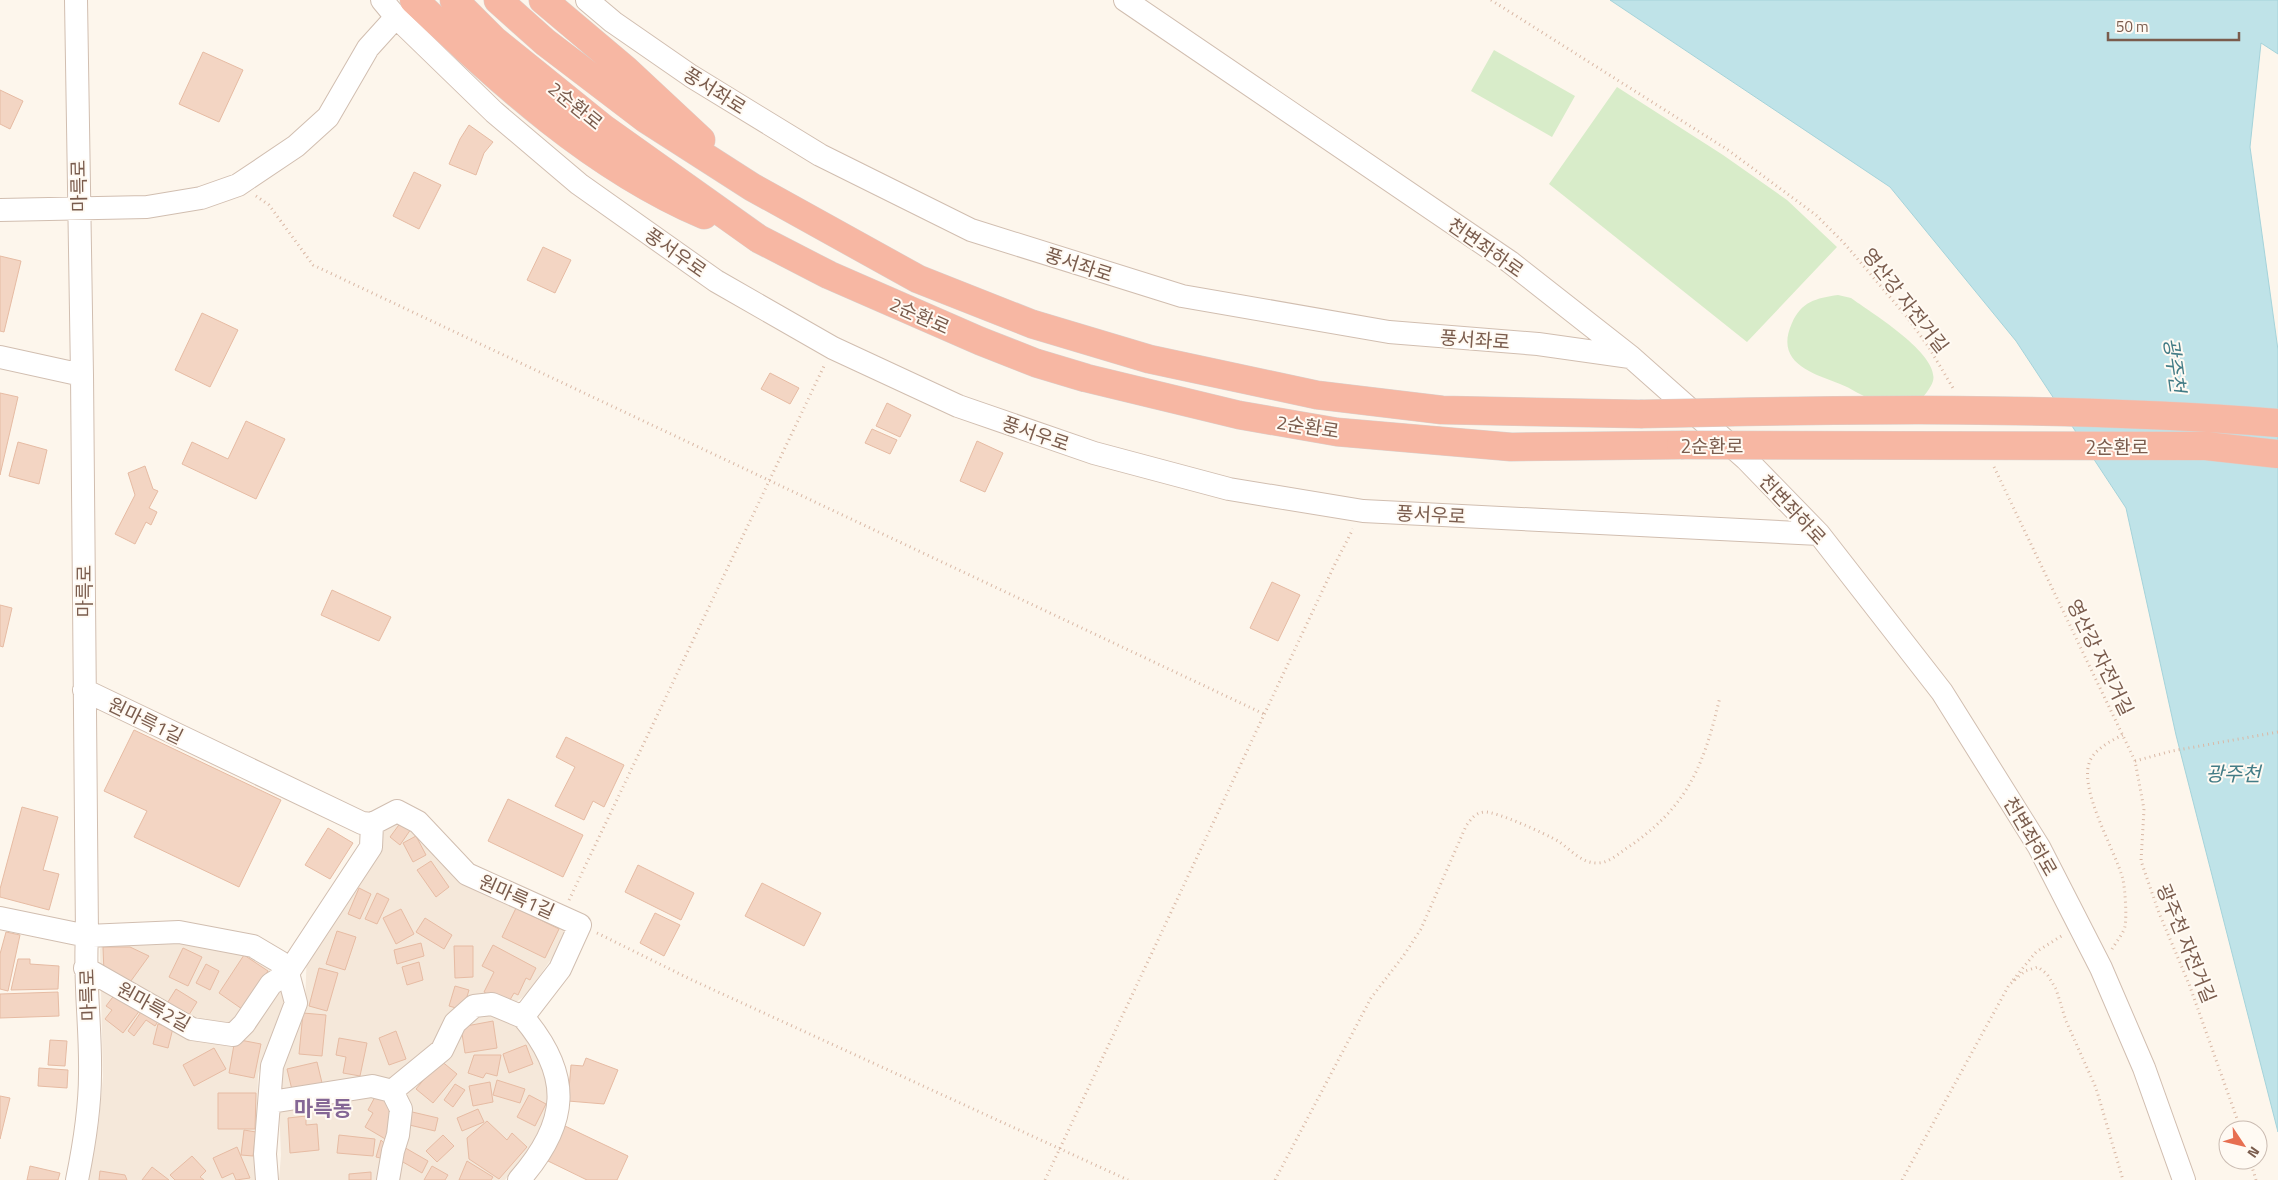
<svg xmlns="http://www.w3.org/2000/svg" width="2278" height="1180" viewBox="0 0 2278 1180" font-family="'Titillium Web','Noto Sans KR',sans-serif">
<rect width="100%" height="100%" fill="#fdf6ec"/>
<path fill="#f5e8da" d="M 398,816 L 568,927 L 556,952 L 527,994 L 511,1006 L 524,1031 L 545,1062 L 550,1105 L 530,1149 L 505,1180 L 279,1180 L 281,1155 L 278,1081 L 305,1006 L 307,948 L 370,860 L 386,827 Z
M 173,937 L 251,954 L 280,974 L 288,999 L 274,1029 L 258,1074 L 255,1180 L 89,1180 L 99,1121 L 103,1077 L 100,949 L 103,945 Z"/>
<path fill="#d8ecc9" d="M 1494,50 L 1575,96 L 1552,137 L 1471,91 Z
M 1617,87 L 1723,155 L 1787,200 L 1837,247 L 1747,342 L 1549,184 Z
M 1838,295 L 1851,298 C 1870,312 1940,354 1933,381 C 1931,388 1923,397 1918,403 C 1903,402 1886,402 1872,399 C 1861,396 1851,388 1840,384 C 1812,373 1774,363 1792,323 C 1801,302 1816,298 1838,295 Z"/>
<path fill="#bfe3e8" stroke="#a5d3da" d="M 1610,0 L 2278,0 L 2278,54 L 2261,43 L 2250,147 L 2278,350 L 2278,1132 L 2176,735 L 2126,508 L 2016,341 L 1890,187 Z"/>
<path fill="#f3d5c3" stroke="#e6bba3" d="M 203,52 L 243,70 L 219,122 L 179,104 Z
M 0,90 L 23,101 L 10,129 L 0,124 Z
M 469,125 L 493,142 L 484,153 L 476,175 L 449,164 L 460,139 Z
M 414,172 L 441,185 L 419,229 L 393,216 Z
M 543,247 L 571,260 L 555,293 L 527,280 Z
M 0,256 L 21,261 L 4,332 L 0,331 Z
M 202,313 L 238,330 L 210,387 L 175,370 Z
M 770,373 L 799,388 L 790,404 L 761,389 Z
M 0,393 L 18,397 L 0,475 Z
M 887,403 L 911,415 L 900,437 L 876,426 Z
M 246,421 L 285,439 L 256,499 L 182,464 L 192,442 L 228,459 Z
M 872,429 L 897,440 L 890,454 L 865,443 Z
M 977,441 L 1003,453 L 985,492 L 960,481 Z
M 18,442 L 47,450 L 39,484 L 9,476 Z
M 145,466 L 153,489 L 158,491 L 149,508 L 157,512 L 151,525 L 146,522 L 135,544 L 115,534 L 135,495 L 128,473 Z
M 1272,582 L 1300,595 L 1278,641 L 1250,628 Z
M 332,590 L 391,617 L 379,641 L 321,615 Z
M 0,605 L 12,608 L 3,647 L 0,646 Z
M 134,730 L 281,800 L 239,887 L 134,837 L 147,811 L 104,791 Z
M 566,737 L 624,765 L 604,807 L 593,801 L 584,820 L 555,806 L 575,767 L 556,757 Z
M 508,799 L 583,835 L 563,877 L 488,841 Z
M 22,807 L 58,817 L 43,870 L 59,874 L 49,910 L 0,897 L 0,889 Z
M 401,822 L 411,829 L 400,845 L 390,837 Z
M 328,828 L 353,843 L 330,879 L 305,865 Z
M 416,836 L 426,855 L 413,862 L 403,843 Z
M 431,861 L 449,887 L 436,897 L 417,870 Z
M 638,865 L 694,893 L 681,920 L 625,892 Z
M 762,883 L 821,913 L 804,946 L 745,916 Z
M 359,888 L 371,894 L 360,919 L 348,914 Z
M 377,893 L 389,899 L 377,924 L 365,919 Z
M 516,908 L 559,929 L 545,958 L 502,937 Z
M 401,909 L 414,934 L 396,944 L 383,918 Z
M 655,913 L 680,925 L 664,956 L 640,943 Z
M 425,918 L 452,935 L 444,949 L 416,932 Z
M 337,931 L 356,937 L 345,970 L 326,964 Z
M 6,932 L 20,935 L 8,991 L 0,989 L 0,954 Z
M 421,943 L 424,956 L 397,964 L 394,950 Z
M 493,945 L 536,968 L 530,980 L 526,978 L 518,995 L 514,993 L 507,1005 L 484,992 L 494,972 L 482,966 Z
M 454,946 L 473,946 L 473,977 L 455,978 Z
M 103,947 L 130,947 L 149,956 L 128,985 L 104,973 Z
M 183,948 L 202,957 L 188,986 L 169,977 Z
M 244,955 L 268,971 L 242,1009 L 219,993 Z
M 18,959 L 30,959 L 30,964 L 59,966 L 58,989 L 11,990 Z
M 419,962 L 423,980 L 407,985 L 402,967 Z
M 206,964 L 219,971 L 210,990 L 196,983 Z
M 319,968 L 338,973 L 327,1011 L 309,1006 Z
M 455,986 L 469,990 L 463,1010 L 449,1006 Z
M 119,989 L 143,1006 L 123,1033 L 105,1019 L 112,1010 L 106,1006 Z
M 176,989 L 197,1002 L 187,1018 L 166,1005 Z
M 58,992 L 59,1016 L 0,1018 L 0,994 Z
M 145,1006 L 161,1017 L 155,1026 L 146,1020 L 134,1036 L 128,1031 Z
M 303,1013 L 326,1015 L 322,1056 L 299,1054 Z
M 493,1021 L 497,1048 L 465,1053 L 461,1027 Z
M 158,1024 L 173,1028 L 168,1048 L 153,1044 Z
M 396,1031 L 406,1059 L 389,1065 L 379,1038 Z
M 339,1038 L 367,1043 L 360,1076 L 343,1073 L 346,1057 L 336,1055 Z
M 235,1039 L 261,1044 L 254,1078 L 229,1073 Z
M 50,1040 L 67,1041 L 65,1066 L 48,1065 Z
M 526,1045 L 533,1064 L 509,1073 L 503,1054 Z
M 214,1048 L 226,1069 L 194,1086 L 183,1065 Z
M 474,1055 L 501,1055 L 497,1076 L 486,1073 L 483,1078 L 468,1073 Z
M 586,1058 L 618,1070 L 604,1104 L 568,1101 L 571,1065 L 583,1066 Z
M 440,1060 L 457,1074 L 433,1103 L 416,1089 Z
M 317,1062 L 323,1087 L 293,1094 L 287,1069 Z
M 39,1068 L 68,1070 L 67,1088 L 38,1086 Z
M 497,1080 L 525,1089 L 520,1103 L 493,1095 Z
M 490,1082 L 493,1102 L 473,1106 L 469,1086 Z
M 455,1084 L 465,1090 L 453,1107 L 444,1100 Z
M 218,1093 L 256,1093 L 255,1129 L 218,1129 Z
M 376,1095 L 397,1107 L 387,1140 L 365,1127 L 373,1113 L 368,1110 Z
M 529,1095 L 546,1104 L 535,1126 L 517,1117 Z
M 0,1096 L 10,1098 L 0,1139 Z
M 478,1109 L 484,1122 L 462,1131 L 457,1118 Z
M 408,1111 L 438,1118 L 435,1131 L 405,1124 Z
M 306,1116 L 306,1125 L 317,1124 L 319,1150 L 290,1153 L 288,1118 Z
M 487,1121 L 507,1140 L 512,1133 L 527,1147 L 499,1179 L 469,1159 L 467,1138 Z
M 565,1126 L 628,1156 L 617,1180 L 587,1180 L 548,1161 Z
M 244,1130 L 256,1132 L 253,1156 L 241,1155 Z
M 339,1135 L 375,1139 L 373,1156 L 337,1153 Z
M 443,1135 L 454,1146 L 437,1162 L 426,1151 Z
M 381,1140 L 391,1150 L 389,1160 L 376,1157 Z
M 402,1146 L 428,1161 L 422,1173 L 396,1158 Z
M 237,1147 L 250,1178 L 236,1180 L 233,1173 L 222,1178 L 213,1158 Z
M 192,1156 L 206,1171 L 200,1177 L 204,1180 L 175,1180 L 170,1175 Z
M 467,1161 L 493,1177 L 491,1180 L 459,1180 Z
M 30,1166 L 60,1173 L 58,1180 L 27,1180 Z
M 432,1166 L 448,1175 L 445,1180 L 424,1180 Z
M 152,1167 L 169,1180 L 142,1180 Z
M 100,1171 L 125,1175 L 127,1180 L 99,1180 Z
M 371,1172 L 371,1180 L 349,1180 L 349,1174 Z"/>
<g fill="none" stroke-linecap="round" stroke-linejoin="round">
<g stroke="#d1beb0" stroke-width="24">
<path id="minor" d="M 76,0 L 82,375 L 87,936 C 84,982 91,1028 90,1074 C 90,1109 84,1146 77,1180
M 382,0 L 396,17 L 494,112 L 579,184 L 716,281 L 833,348 L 958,406 L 1094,453 L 1229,489 L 1363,511 L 1819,534
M 587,0 L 613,22 L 691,76 L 820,155 L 971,230 L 1182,296 L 1389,332 L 1538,344 L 1630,357
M 1125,0 L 1510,262 L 1631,357 L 1746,459 L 1819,534 L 1942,692 L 2039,847 L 2101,968 L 2144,1068 L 2184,1180
M 0,210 L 147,207 L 201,198 L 238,185 L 296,146 L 328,117 L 368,48 L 396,17
M 0,357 L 82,375
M 84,690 L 362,823 L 372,824 L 397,811 L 418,822 L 467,874 L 580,925 L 560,969 L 523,1017 C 573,1076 569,1123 519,1180
M 0,918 L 87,936 L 179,932 L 253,946 L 280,962 L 288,973 L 296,1003 L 272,1066 L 265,1154 L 267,1180
M 85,968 L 192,1029 L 233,1035 L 244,1024 L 271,984 L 288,973 L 371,847 L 372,824
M 392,1091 L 442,1050 L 455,1023 L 474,1006 L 492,1004 L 523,1017
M 271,1102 L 372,1086 L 392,1091
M 388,1180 L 393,1151 L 398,1135 L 401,1109 L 392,1091"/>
</g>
<g stroke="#dad1cd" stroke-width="29">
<path id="highway" d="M 414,0 C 502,83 592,167 704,215
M 454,0 L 494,40 L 603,128 L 759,239 L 829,275 L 980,341 L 1036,363 L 1086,378 L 1239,415 L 1337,432 L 1511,447 L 1681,445
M 498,0 L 545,42 L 646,119 L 752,187 L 918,279 L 1032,324 L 1149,359 L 1317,395 L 1442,410 L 1640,414
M 543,0 L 626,70 L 701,140"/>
</g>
<path stroke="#d9b8a5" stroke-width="3" stroke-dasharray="1 4" stroke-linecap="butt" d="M 1491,0 L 1728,150 L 1816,215 L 1844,243 L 1906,316 L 1928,346 L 1953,388
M 256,196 L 269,205 L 313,265 L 1264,714
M 1994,467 L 2135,761 L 2144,809 L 2141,861 L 2159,913 L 2189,984 L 2241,1130
M 2135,761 L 2172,751 L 2278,732
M 569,900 L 825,364
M 597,933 L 692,980 L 1128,1180
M 2112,949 C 2116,942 2124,933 2125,926 C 2127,917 2125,889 2123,880 C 2116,850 2074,784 2092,757 C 2099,747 2112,740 2123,735
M 2013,980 L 2036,952 L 2063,935
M 2250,1160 L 2256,1180
M 1045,1180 L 1335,564 L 1353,529
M 1275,1180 L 1371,998 L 1404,955 L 1421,929 L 1466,826 C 1471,819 1475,813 1484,812 C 1496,811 1546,834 1558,841 C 1570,849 1581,863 1597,863 C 1609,863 1618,854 1627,848 C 1688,807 1704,765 1720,697
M 1902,1180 L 2009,985 L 2025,971 L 2038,967 L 2047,974 L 2056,989 L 2066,1021 L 2096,1088 L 2123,1180"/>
<use href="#minor" stroke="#fff" stroke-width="22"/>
<use href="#highway" stroke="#f7b7a3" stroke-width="28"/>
<g stroke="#dad1cd" stroke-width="29" stroke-linecap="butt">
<path id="highway-bridge" d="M 1640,414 C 1852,409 2066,406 2278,423
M 1681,445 L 2206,446 L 2278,454"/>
</g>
<use href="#highway-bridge" stroke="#f7b7a3" stroke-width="28"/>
</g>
<g text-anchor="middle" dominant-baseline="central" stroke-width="4" stroke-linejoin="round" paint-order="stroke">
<g font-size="19" fill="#7a5c4d" stroke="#fffaf3">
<text transform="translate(715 90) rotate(32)">풍서좌로</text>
<text transform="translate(576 105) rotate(39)">2순환로</text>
<text transform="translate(78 186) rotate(-91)">마륵로</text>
<text transform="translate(1486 247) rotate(35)">천변좌하로</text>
<text transform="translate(676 252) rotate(35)">풍서우로</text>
<text transform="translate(1079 264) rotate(18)">풍서좌로</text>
<text transform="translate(1906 300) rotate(52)">영산강 자전거길</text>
<text transform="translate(920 315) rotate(24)">2순환로</text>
<text transform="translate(1475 339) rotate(4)">풍서좌로</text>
<text transform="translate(1308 426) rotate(9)">2순환로</text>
<text transform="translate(1036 433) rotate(19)">풍서우로</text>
<text x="1712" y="445">2순환로</text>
<text x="2117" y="446">2순환로</text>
<text transform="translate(1793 509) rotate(47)">천변좌하로</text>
<text transform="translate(1431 514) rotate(3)">풍서우로</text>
<text transform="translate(83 591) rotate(-90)">마륵로</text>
<text transform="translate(2101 657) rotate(64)">영산강 자전거길</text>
<text transform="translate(146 720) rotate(26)">원마륵1길</text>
<text transform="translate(2031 836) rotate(60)">천변좌하로</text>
<text transform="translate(517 896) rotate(24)">원마륵1길</text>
<text transform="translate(2187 943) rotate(68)">광주천 자전거길</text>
<text transform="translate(87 995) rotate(-92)">마륵로</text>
<text transform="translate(154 1006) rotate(29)">원마륵2길</text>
</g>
<g font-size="20" font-style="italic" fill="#437c86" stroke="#fffaf3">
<text transform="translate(2175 365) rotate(82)">광주천</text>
<text x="2233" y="773">광주천</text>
</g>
<g font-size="21" font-weight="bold" fill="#846695" stroke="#fffaf3">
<text x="323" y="1108">마륵동</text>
</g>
</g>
<g transform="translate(2243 1145) rotate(125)"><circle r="24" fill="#fffaf3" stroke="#cabbb1"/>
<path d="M0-4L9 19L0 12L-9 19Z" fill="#e76f51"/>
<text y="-8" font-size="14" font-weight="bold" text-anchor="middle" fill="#7a5c4d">N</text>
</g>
<path d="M2108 32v8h131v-8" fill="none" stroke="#7a5c4d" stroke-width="2.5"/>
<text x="2116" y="32" font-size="15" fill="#7a5c4d" stroke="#fffaf3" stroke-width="4" paint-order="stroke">50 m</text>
</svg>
